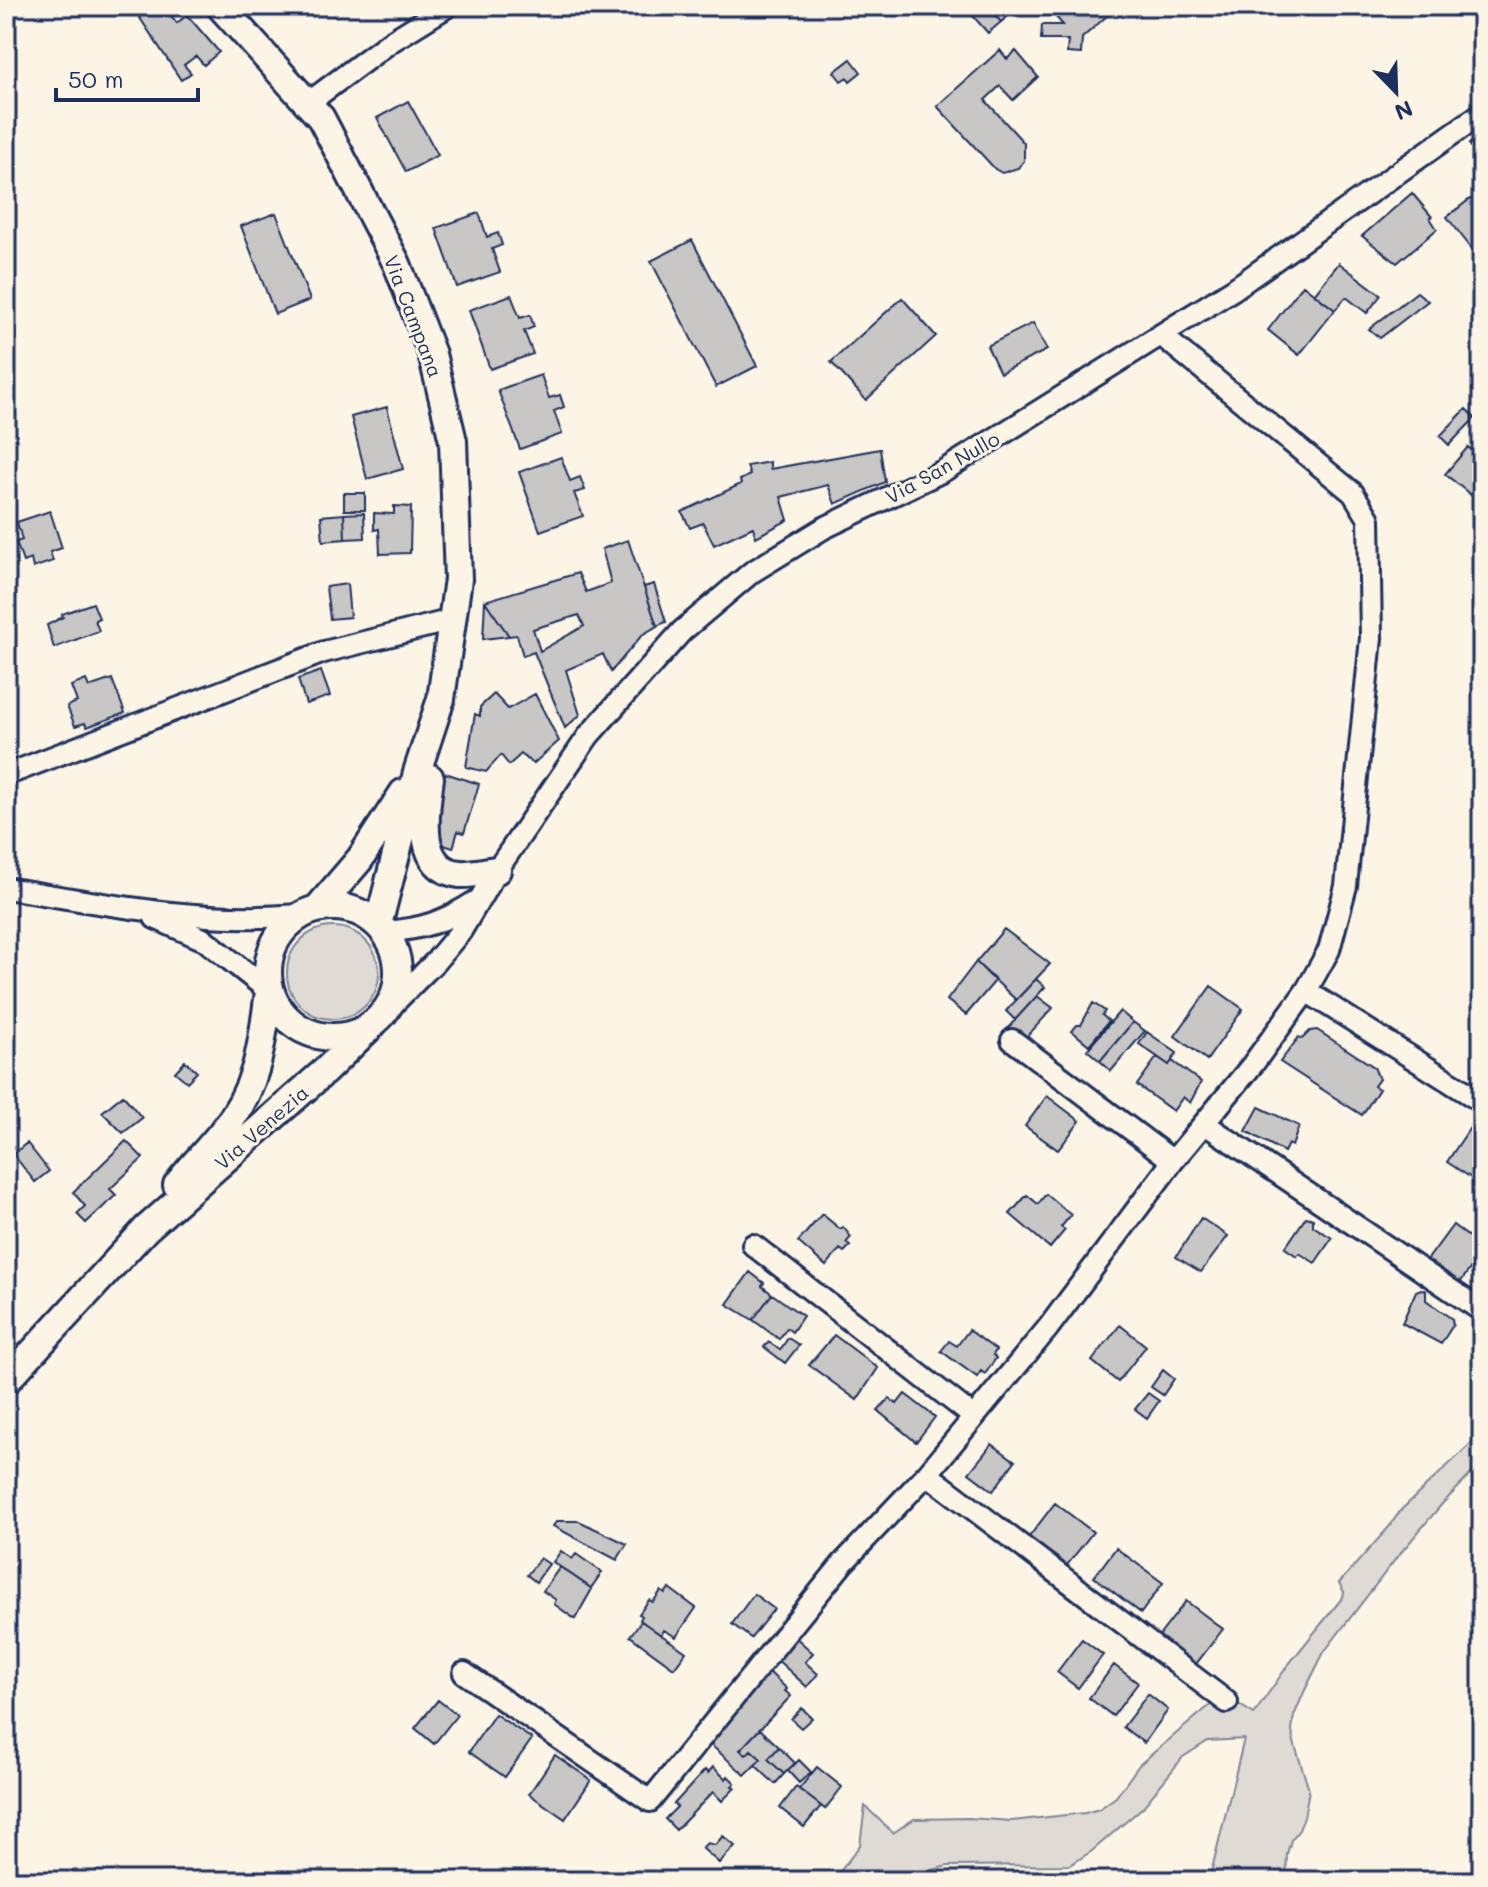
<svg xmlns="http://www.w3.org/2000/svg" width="1488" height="1887" viewBox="0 0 1488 1887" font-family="Mali,sans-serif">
<rect width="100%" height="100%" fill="#fcf5e5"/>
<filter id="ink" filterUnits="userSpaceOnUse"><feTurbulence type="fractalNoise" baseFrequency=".0125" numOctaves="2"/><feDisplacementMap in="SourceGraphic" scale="16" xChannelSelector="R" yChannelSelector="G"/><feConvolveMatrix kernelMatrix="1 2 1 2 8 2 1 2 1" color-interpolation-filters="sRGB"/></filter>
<g filter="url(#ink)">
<path fill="#dfdbd4" stroke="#7d8599" stroke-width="2" d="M287 973a46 46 0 1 1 92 0a46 46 0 1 1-92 0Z
M 1482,1433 L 1482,1463 L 1442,1504 L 1398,1556 L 1324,1652 L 1304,1692 L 1294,1716 L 1292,1730 L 1294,1742 L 1309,1790 L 1304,1817 L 1299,1830 L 1291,1840 L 1287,1854 L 1286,1881 L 1209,1881 L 1244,1739 L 1208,1741 L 1183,1757 L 1143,1807 L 1092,1851 L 1070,1865 L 947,1866 L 922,1873 L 916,1881 L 833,1881 L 860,1845 L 865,1806 L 893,1833 L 914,1819 L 969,1818 L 1012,1821 L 1085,1813 L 1099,1809 L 1116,1797 L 1139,1765 L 1215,1701 L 1235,1702 L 1254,1714 L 1288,1665 L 1343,1597 L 1344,1592 L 1339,1583 L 1389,1527 L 1401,1510 Z"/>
<path fill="#c8c7c6" stroke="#1b2f5e" stroke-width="2" fill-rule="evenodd" d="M 132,6 L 163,6 L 177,23 L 187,15 L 219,52 L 204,65 L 196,56 L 184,65 L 191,73 L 181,80 Z
M 964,6 L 987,6 L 1001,22 L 988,33 Z
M 993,6 L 1002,6 L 1009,15 L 1001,22 L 990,9 Z
M 1069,6 L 1117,7 L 1082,38 L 1081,54 L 1067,53 L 1068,40 L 1041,40 L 1042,25 L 1063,25 L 1056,17 Z
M 1000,50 L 1007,59 L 1016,51 L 1038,77 L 1013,100 L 1000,86 L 985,100 L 1024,143 L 1024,161 L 1018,168 L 1002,173 L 995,169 L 937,106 Z
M 851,59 L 861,72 L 850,81 L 847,77 L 841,81 L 834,72 Z
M 408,101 L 438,155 L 406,172 L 377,118 Z
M 1482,133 L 1482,159 L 1469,144 Z
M 1412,193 L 1432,217 L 1430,218 L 1437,229 L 1397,263 L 1362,236 Z
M 1470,199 L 1482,204 L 1482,255 L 1479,258 L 1447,217 Z
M 276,213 L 310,300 L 275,314 L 241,226 Z
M 479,213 L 487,237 L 498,233 L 502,245 L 492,249 L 500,272 L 457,287 L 436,228 Z
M 692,240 L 757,366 L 716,387 L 651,261 Z
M 1339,263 L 1381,295 L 1367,313 L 1346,297 L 1335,310 L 1314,294 Z
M 1303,285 L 1335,310 L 1299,355 L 1268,330 Z
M 1417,292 L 1428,301 L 1380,338 L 1369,329 Z
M 511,295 L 520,318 L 530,315 L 534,327 L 524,331 L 533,354 L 490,369 L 469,310 Z
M 902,298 L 936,336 L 866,400 L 831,362 Z
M 1033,323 L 1047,350 L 1000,373 L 987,346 Z
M 541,375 L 549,398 L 560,395 L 564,407 L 554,411 L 562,434 L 520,449 L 498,390 Z
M 387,407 L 403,469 L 367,479 L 351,417 Z
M 1466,409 L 1475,418 L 1449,445 L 1440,436 Z
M 1468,447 L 1482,459 L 1482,504 L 1445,474 Z
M 880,449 L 885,482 L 835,504 L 828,485 L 781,497 L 788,520 L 756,537 L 753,527 L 714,545 L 703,523 L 690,528 L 682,512 L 741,484 L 740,480 L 750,475 L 747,466 L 770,462 L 770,469 Z
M 561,457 L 570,481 L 580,477 L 585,490 L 574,493 L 583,516 L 540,531 L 519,472 Z
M 344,493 L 365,493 L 365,510 L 344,510 Z
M 394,506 L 411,507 L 410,553 L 380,554 L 379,529 L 374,530 L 374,513 L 394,514 Z
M 50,511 L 62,548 L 50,552 L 53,561 L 33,568 L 31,559 L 23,562 L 16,542 L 22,540 L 17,522 Z
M 364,513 L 365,538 L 345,539 L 344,514 Z
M 344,514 L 345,539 L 323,541 L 321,516 Z
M 628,540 L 657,626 L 642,635 L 611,672 L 603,654 L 566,670 L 580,715 L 565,728 L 534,652 L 523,656 L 517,635 L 509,636 L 485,601 L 578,573 L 586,592 L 611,583 L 602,549 ZM 579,615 L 584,626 L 540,651 L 533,629 Z
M 347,584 L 350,617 L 330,619 L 326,587 Z
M 654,584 L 666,622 L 657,626 L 644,587 Z
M 485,601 L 509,636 L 483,639 Z
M 93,603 L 99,618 L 95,620 L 99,631 L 54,648 L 47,625 L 63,617 L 62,614 Z
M 321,671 L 330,696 L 306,704 L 298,679 Z
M 112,679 L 125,713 L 87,727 L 85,723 L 75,726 L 67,706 L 77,702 L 71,686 L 86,680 L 89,687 Z
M 494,694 L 508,709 L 535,694 L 559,741 L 533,764 L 521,754 L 509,765 L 501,755 L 486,772 L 466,767 L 475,714 L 480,716 L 480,707 Z
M 445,773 L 479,784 L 464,833 L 458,831 L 453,848 L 431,841 L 430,821 Z
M 1004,929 L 1050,964 L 1016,1000 L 976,962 Z
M 976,962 L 995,981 L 966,1015 L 947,1000 Z
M 1036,979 L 1045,987 L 1015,1020 L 1006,1011 Z
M 1211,986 L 1243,1009 L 1207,1060 L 1175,1036 Z
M 1037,996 L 1053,1008 L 1021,1043 L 1005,1031 Z
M 1093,1003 L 1105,1011 L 1102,1015 L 1109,1021 L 1089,1045 L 1072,1031 L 1077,1025 L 1081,1025 Z
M 1120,1011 L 1133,1022 L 1100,1061 L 1087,1050 Z
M 1133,1022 L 1145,1031 L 1111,1071 L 1100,1061 Z
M 1317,1030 L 1374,1067 L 1379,1079 L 1374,1086 L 1379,1089 L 1362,1115 L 1280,1062 L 1299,1037 L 1302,1039 L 1310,1031 Z
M 1147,1032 L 1177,1053 L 1169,1065 L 1139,1044 Z
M 1157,1057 L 1169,1065 L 1172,1061 L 1201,1082 L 1190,1103 L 1183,1097 L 1173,1111 L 1137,1085 Z
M 185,1061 L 197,1072 L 187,1082 L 175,1072 Z
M 123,1095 L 142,1118 L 123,1133 L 102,1112 Z
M 1047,1096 L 1080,1121 L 1058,1150 L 1025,1126 Z
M 1259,1107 L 1299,1126 L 1292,1146 L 1288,1144 L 1284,1152 L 1246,1131 Z
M 1471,1126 L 1482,1133 L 1482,1185 L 1447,1162 Z
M 126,1141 L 143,1158 L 110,1189 L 116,1195 L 86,1223 L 77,1214 L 85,1206 L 73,1192 Z
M 27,1143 L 49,1171 L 35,1182 L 13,1154 Z
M 1046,1194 L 1071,1215 L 1061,1227 L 1065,1230 L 1050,1248 L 1010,1214 L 1027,1195 L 1038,1204 Z
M 822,1214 L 840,1229 L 843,1227 L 851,1237 L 846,1243 L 850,1246 L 844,1252 L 840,1249 L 826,1266 L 798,1242 Z
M 1306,1217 L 1313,1219 L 1313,1226 L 1332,1238 L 1315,1263 L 1299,1253 L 1297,1256 L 1285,1248 Z
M 1201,1218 L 1228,1236 L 1201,1272 L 1176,1257 Z
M 1453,1225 L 1482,1247 L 1482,1252 L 1457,1287 L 1425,1263 Z
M 750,1272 L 764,1283 L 762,1286 L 772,1294 L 753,1320 L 727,1304 Z
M 1421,1289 L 1426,1291 L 1426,1300 L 1452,1319 L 1453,1325 L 1441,1344 L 1402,1323 L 1416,1291 Z
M 772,1294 L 803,1316 L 792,1332 L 787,1328 L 779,1339 L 753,1320 Z
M 1120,1325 L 1146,1346 L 1118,1382 L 1092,1361 Z
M 969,1330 L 996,1350 L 993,1355 L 996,1358 L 985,1374 L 981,1371 L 977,1377 L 941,1351 L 949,1341 L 957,1346 Z
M 834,1335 L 878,1368 L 857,1400 L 809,1365 Z
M 788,1338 L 799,1345 L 785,1363 L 764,1347 L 769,1342 L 780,1350 Z
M 1163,1370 L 1174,1379 L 1163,1395 L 1151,1387 Z
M 1148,1393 L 1159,1401 L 1147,1418 L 1135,1409 Z
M 905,1394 L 935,1417 L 916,1442 L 878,1411 L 889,1398 L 897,1404 Z
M 992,1444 L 1015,1461 L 993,1491 L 969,1473 Z
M 1055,1503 L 1093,1532 L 1067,1565 L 1029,1537 Z
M 557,1521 L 579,1521 L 627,1544 L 617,1560 L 553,1526 Z
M 1116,1548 L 1163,1583 L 1141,1613 L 1094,1577 Z
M 561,1551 L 572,1559 L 576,1554 L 602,1572 L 591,1588 L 553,1562 Z
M 540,1558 L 549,1564 L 536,1582 L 527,1575 Z
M 560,1567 L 592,1589 L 575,1619 L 554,1604 L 556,1600 L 543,1591 Z
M 669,1588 L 696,1608 L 676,1637 L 664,1630 L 661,1635 L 640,1620 L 642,1616 L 639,1614 L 649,1600 L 653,1602 L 661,1591 L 665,1594 Z
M 754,1594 L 774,1609 L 751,1638 L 732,1624 Z
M 1186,1601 L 1223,1629 L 1196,1664 L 1159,1636 Z
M 641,1621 L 686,1652 L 674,1668 L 630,1636 Z
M 792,1634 L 813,1653 L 805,1662 L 818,1674 L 807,1687 L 773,1656 Z
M 1082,1639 L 1103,1655 L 1078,1688 L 1057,1672 Z
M 1114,1665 L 1138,1683 L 1113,1716 L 1089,1698 Z
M 764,1667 L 787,1689 L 785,1691 L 791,1696 L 740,1750 L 746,1755 L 751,1750 L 761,1759 L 745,1775 L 704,1739 Z
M 1148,1694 L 1168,1710 L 1144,1743 L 1123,1727 Z
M 438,1700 L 457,1715 L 434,1744 L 415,1728 Z
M 802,1708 L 812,1718 L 801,1728 L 791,1719 Z
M 495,1714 L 532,1739 L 505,1777 L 469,1752 Z
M 760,1729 L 779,1747 L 768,1759 L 784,1774 L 775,1784 L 755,1765 L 761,1759 L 751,1750 L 746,1755 L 740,1750 Z
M 779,1747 L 795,1763 L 784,1774 L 768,1759 Z
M 555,1755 L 591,1780 L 565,1819 L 529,1794 Z
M 799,1760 L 811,1772 L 799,1783 L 788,1771 Z
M 713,1767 L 726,1779 L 728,1776 L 735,1783 L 732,1786 L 735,1788 L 722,1801 L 713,1792 L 676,1830 L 665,1819 L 677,1807 L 674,1804 L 705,1770 L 708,1773 Z
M 817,1767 L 842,1787 L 825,1809 L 799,1789 Z
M 796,1787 L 821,1806 L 804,1827 L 780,1808 Z
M 723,1836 L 735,1846 L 719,1863 L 702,1848 L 707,1843 L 715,1845 Z"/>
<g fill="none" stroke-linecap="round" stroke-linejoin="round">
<g stroke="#1b2f5e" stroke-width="26">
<path id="minor" d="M 308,103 L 390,42 L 448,6
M 6,775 L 324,652 L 452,620
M 6,888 C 104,904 200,924 300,915
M 155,918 L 205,940 L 269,991
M 385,932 C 422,929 444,922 475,902
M 1306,991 L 1482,1102
M 384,1013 L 435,962 L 461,931 L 497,870 L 589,735 L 682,631 L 752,572 L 824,528 L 943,471 L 1234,289 L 1482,113
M 1012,1040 L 1173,1161
M 1205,1124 L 1482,1311
M 753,1245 L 974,1417
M 927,1474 L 1227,1702
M 464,1673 L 650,1801 L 843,1563 L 927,1474 L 1048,1328 L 1173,1161 L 1253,1064 L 1306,991 L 1329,950 L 1346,886 L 1371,638 L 1369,519 L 1353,493 L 1161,335"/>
</g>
<g stroke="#1b2f5e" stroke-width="32">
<path id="major" d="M 220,6 L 321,118 L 397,264 L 432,354 L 453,441 L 458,579 L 441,699 L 418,769 L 378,925
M 430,778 C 426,809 414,869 460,874 C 471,875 486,871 497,870
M268 972a65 65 0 1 1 130 0a65 65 0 1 1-130 0Z
M 318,908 L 360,859 L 403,793
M 177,1185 C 191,1166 208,1150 222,1132 C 258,1088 262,1045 269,991
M 6,1381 L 146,1229 L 325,1071 L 373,1024"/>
</g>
<use href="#minor" stroke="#fcf5e5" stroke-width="20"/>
<use href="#major" stroke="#fcf5e5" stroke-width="26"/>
</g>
</g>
<g text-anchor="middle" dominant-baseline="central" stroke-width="6" stroke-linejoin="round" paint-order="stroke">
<g font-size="20" fill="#1b2f5e" stroke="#fcf5e5">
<text transform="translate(414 316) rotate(69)">Via Campana</text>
<text transform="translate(942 467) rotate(-29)">Via San Nullo</text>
<text transform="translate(261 1127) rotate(-41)">Via Venezia</text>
</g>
</g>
<rect width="1488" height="1887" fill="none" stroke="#fcf5e5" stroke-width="32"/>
<rect x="16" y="16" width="1456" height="1855" fill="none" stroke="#1b2f5e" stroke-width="3" filter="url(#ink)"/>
<g transform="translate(1396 92) rotate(157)" stroke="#fcf5e5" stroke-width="6" paint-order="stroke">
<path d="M0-6L14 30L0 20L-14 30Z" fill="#1b2f5e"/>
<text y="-12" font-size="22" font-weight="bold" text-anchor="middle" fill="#1b2f5e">N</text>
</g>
<path d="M56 88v12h142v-12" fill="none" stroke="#1b2f5e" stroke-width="4"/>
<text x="68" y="88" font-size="24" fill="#1b2f5e" stroke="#fcf5e5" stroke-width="6" paint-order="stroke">50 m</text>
</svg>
